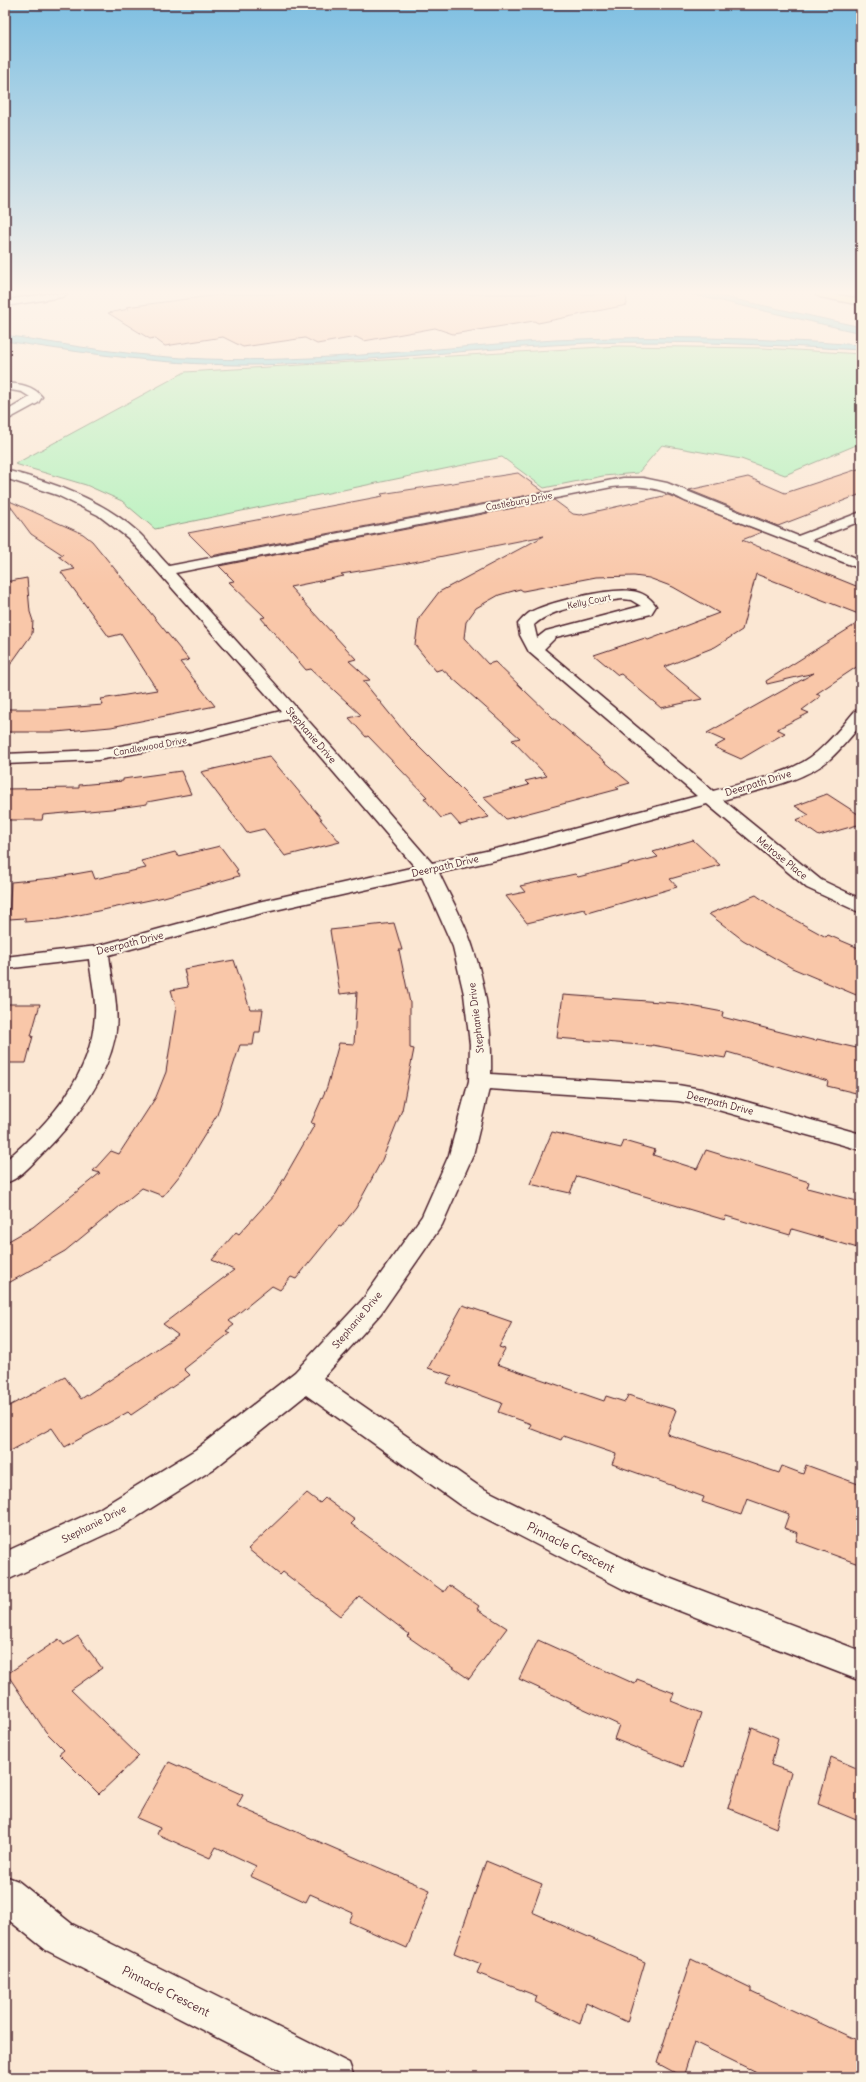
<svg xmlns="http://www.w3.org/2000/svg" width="866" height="2082" viewBox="0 0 866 2082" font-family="Delius,sans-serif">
<rect width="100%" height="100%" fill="#fbe7d3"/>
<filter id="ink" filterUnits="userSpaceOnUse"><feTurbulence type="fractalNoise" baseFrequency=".025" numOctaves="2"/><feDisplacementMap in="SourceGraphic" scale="8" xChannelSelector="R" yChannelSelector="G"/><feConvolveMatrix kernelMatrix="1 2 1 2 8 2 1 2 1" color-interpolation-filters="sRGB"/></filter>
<g filter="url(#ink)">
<path fill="#b0f1b9" stroke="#7d8872" d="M 618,346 L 763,348 L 861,354 L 861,443 L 785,475 L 741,459 L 662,445 L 638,473 L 603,476 L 544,488 L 502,457 L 155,529 L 122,501 L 86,485 L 15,464 L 185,372 Z"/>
<path fill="#7fd0d9" stroke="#6a8993" d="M 690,294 L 711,294 L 861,327 L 861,333 Z
M 5,335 C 72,346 138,357 206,359 C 322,363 439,347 555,340 C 657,335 759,338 861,345 L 861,350 C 770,345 680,340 589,343 C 479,348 369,362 258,365 C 173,366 89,354 5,341 Z"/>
<path fill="#f9c7a9" stroke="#4a1f2b" d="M 225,294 L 626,294 L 627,305 L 538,323 L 534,321 L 453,334 L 435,328 L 364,341 L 356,337 L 317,344 L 305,338 L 243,347 L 223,337 L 165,346 L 154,338 L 150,339 L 108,313 L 129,309 L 126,307 Z
M 861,468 L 861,494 L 778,526 L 689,490 L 748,477 L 785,493 Z
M 518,473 L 544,492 L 211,556 L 188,533 L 383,496 L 381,494 Z
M 668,495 L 762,532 L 742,540 L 861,588 L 861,615 L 756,574 L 742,630 L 715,647 L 664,667 L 702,699 L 661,708 L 621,674 L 618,675 L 594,655 L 645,638 L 648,640 L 719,613 L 673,587 L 649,578 L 634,576 L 596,577 L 523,591 L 520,589 L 499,595 L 476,608 L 466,622 L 464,638 L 488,664 L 495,662 L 552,717 L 630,783 L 616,787 L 619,789 L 506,819 L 483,797 L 529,785 L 525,781 L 547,776 L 512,740 L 520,738 L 442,669 L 436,671 L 415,645 L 419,618 L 439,592 L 544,536 L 403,564 L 341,574 L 344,576 L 290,587 L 356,659 L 349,661 L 370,680 L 363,681 L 407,735 L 489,817 L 460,825 L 451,815 L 441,818 L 424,798 L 427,797 L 368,736 L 366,737 L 349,718 L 361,715 L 311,669 L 306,670 L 261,618 L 265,617 L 229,582 L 234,581 L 219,566 L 554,500 L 573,514 L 580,515 Z
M 5,499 L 83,534 L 92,541 L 189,660 L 180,662 L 215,706 L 111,727 L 56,732 L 5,732 L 5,709 L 53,709 L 103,705 L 101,699 L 157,690 L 121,634 L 109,637 L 61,572 L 75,569 L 58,556 L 63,555 L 31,534 Z
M 27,578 L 30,612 L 33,621 L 32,634 L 5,672 L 5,582 Z
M 861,621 L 861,664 L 816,694 L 821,696 L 802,710 L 809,713 L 777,729 L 785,733 L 741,759 L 714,747 L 725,741 L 707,733 L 814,673 L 767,684 L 766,681 Z
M 269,756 L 322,819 L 320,819 L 340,842 L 285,856 L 264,829 L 247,833 L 201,772 Z
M 181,771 L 191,794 L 147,802 L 147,804 L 111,809 L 43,815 L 42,820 L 5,820 L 5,789 L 79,788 L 79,785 L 123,781 L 123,779 Z
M 827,794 L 861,816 L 861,824 L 819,836 L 796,820 L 809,815 L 795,806 Z
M 693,840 L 720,865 L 670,879 L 677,887 L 587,913 L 584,909 L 527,923 L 506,896 L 525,892 L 520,886 L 575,874 L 578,877 L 658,857 L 653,852 Z
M 220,846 L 238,870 L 236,871 L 239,876 L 164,897 L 60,919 L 25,922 L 25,918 L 9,919 L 11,882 L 53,878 L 92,871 L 95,879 L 146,868 L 141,861 L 175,852 L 178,856 Z
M 756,895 L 777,910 L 826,937 L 828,935 L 861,949 L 861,997 L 792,968 L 743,940 L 709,914 Z
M 394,923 L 402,950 L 399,950 L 410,1003 L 410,1048 L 414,1049 L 402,1110 L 382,1160 L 356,1208 L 341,1227 L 339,1226 L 296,1279 L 291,1277 L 280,1290 L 272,1286 L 229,1321 L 234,1325 L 226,1331 L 230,1333 L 184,1369 L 190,1375 L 131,1415 L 128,1412 L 65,1447 L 52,1428 L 5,1454 L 5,1408 L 65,1377 L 81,1399 L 178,1335 L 163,1324 L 234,1270 L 212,1260 L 236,1232 L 239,1234 L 275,1194 L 315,1124 L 311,1123 L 327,1087 L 339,1043 L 354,1044 L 357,992 L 340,994 L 330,930 Z
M 234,960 L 250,1009 L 263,1009 L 260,1032 L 255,1032 L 253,1045 L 240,1045 L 217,1115 L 180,1175 L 163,1196 L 142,1188 L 65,1251 L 5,1285 L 5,1243 L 33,1227 L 100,1173 L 93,1171 L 111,1151 L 119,1154 L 156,1097 L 166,1072 L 176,1007 L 171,990 L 188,987 L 184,969 Z
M 563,995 L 675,1003 L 723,1012 L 722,1017 L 816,1041 L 817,1039 L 861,1049 L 861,1078 L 856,1093 L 827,1086 L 828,1081 L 727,1052 L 725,1058 L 652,1045 L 652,1046 L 557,1038 Z
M 5,1004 L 40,1004 L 31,1036 L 33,1036 L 26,1063 L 5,1063 Z
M 552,1132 L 621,1148 L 624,1141 L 655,1150 L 653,1155 L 697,1169 L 706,1150 L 809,1182 L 807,1188 L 861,1202 L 861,1249 L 792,1229 L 790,1235 L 726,1216 L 725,1220 L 577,1176 L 570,1193 L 530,1184 Z
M 463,1305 L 512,1322 L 499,1347 L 505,1349 L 497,1364 L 604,1401 L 606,1396 L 625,1402 L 628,1395 L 676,1410 L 667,1434 L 779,1473 L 782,1466 L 803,1474 L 806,1465 L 861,1485 L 861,1565 L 796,1541 L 798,1533 L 784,1528 L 789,1514 L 747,1499 L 741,1515 L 702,1502 L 704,1497 L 612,1464 L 616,1454 L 563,1436 L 561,1440 L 529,1428 L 531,1424 L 498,1412 L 502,1403 L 447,1383 L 452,1376 L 428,1368 Z
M 307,1493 L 320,1503 L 325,1498 L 355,1520 L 351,1524 L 444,1592 L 449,1585 L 479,1606 L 477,1609 L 507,1628 L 469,1679 L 407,1636 L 409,1634 L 359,1596 L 340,1616 L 283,1572 L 280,1575 L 248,1549 Z
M 78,1636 L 102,1668 L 71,1690 L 139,1756 L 99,1794 L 59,1754 L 64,1750 L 46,1732 L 7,1674 L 59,1639 L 64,1645 Z
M 538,1640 L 635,1684 L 637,1679 L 674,1693 L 671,1701 L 701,1713 L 683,1767 L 614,1739 L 619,1725 L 519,1679 Z
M 752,1727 L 778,1738 L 771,1765 L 791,1772 L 776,1828 L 728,1808 Z
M 831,1757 L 861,1770 L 861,1822 L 818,1804 Z
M 169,1762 L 243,1795 L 237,1806 L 430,1890 L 407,1948 L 349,1922 L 353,1913 L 310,1894 L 306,1902 L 250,1876 L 256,1866 L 216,1847 L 210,1858 L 157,1834 L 160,1828 L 137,1818 Z
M 486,1861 L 542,1884 L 532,1912 L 645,1962 L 627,2022 L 586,2003 L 580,2024 L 535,2002 L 537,1996 L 477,1973 L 481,1964 L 454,1953 Z
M 691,1959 L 751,1988 L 751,1991 L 861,2042 L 861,2056 L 856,2077 L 766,2077 L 694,2042 L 683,2077 L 657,2063 Z"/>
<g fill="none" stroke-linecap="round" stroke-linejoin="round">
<g stroke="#4a1f2b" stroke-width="3">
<path id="street" d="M 5,383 C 19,384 33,385 42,397 L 38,403 L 5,421 L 5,412 L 30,397 L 22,392 L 5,389 Z
M 5,470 C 52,482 101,499 138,532 C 149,542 158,555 169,566 L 623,478 L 643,478 L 667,483 L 798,536 L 861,512 L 861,521 L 811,540 L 861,560 L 861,569 L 685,501 C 661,488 639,484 612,487 L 175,573 L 330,745 L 432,863 L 513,845 L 697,796 L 529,652 L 520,635 L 518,624 C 521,620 525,616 529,613 C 547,602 610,588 631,591 C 642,592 650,597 656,606 L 651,614 L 556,637 L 544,649 L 713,791 C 746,782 791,775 817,752 C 831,740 843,725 855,711 L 861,710 L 861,725 C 851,736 841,749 830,759 C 804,782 756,790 723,800 L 821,880 L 861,899 L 861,913 L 807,888 L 707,804 L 523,854 L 439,873 C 450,897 465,922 473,948 C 487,989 492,1031 491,1074 L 678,1085 L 701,1089 L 861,1134 L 861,1150 L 700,1105 L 678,1101 L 489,1089 L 473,1155 L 442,1225 L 381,1313 L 323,1378 L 480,1487 L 645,1569 L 861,1651 L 861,1681 L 623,1589 L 460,1505 L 306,1395 L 215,1468 L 121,1527 L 5,1581 L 5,1552 L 99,1509 L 195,1450 L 295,1372 L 363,1299 L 422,1216 L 449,1155 L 469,1081 L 470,1044 L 464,994 L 453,947 L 422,877 L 262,913 L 109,955 C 112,982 120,1010 115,1037 C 105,1084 72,1125 39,1157 C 29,1167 19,1179 5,1183 L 5,1161 C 50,1123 92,1075 95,1014 C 96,996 91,977 89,959 L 5,969 L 5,957 L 97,946 L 258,902 L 415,867 L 288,719 L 192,743 L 98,760 L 5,764 L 5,754 L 98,750 L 192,733 L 281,711 L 128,538 L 98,515 L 57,495 L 5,478 ZM 623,599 L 631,600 L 641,606 L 546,631 L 537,638 L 534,625 C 553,607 597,602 623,599 Z
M 5,1876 L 18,1881 L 72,1924 L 349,2063 L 354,2077 L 294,2077 L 46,1950 L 5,1917 Z"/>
</g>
<g stroke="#4a1f2b" stroke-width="3">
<path id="secondary" d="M 46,294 L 67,294 L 62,297 L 5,306 L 5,300 Z"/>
</g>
<g stroke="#4a1f2b" stroke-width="3">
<path id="highway" d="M 815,294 L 833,294 L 861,299 L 861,305 L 820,297 Z"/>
</g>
<use href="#street" fill="#fcf5e5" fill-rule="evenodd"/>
<use href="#secondary" fill="#fcf5e5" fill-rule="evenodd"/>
<use href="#highway" fill="#f6e281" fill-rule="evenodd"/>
</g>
</g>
<linearGradient id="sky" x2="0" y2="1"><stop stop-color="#7ebfe2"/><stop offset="0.5" stop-color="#fdf4eb"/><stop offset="1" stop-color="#fdf4eb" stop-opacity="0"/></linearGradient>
<rect width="866" height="585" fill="url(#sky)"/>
<g text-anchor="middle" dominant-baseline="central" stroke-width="4" stroke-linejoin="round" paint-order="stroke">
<g font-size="9" fill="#4a1f2b" stroke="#fcf5e5">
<text transform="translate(519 501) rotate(-11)">Castlebury Drive</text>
<text transform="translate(589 601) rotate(-12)">Kelly Court</text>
<text transform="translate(150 746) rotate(-10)">Candlewood Drive</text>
</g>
<g font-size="10" fill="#4a1f2b" stroke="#fcf5e5">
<text transform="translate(311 735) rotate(49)">Stephanie Drive</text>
<text transform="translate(758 783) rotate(-17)">Deerpath Drive</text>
<text transform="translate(782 858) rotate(39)">Melrose Place</text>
<text transform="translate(445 866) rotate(-13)">Deerpath Drive</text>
<text transform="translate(130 943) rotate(-14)">Deerpath Drive</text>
<text transform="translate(476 1018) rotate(-97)">Stephanie Drive</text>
<text transform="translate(720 1103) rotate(14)">Deerpath Drive</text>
<text transform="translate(357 1320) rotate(-50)">Stephanie Drive</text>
<text transform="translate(94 1524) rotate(-27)">Stephanie Drive</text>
</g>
<g font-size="12" fill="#4a1f2b" stroke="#fcf5e5">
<text transform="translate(571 1547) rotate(27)">Pinnacle Crescent</text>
<text transform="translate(166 1991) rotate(27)">Pinnacle Crescent</text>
</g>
</g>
<rect width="866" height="2082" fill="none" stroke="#fcf5e5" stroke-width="20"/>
<rect x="10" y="10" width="846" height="2062" fill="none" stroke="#4a1f2b" stroke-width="1.5" filter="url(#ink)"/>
</svg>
